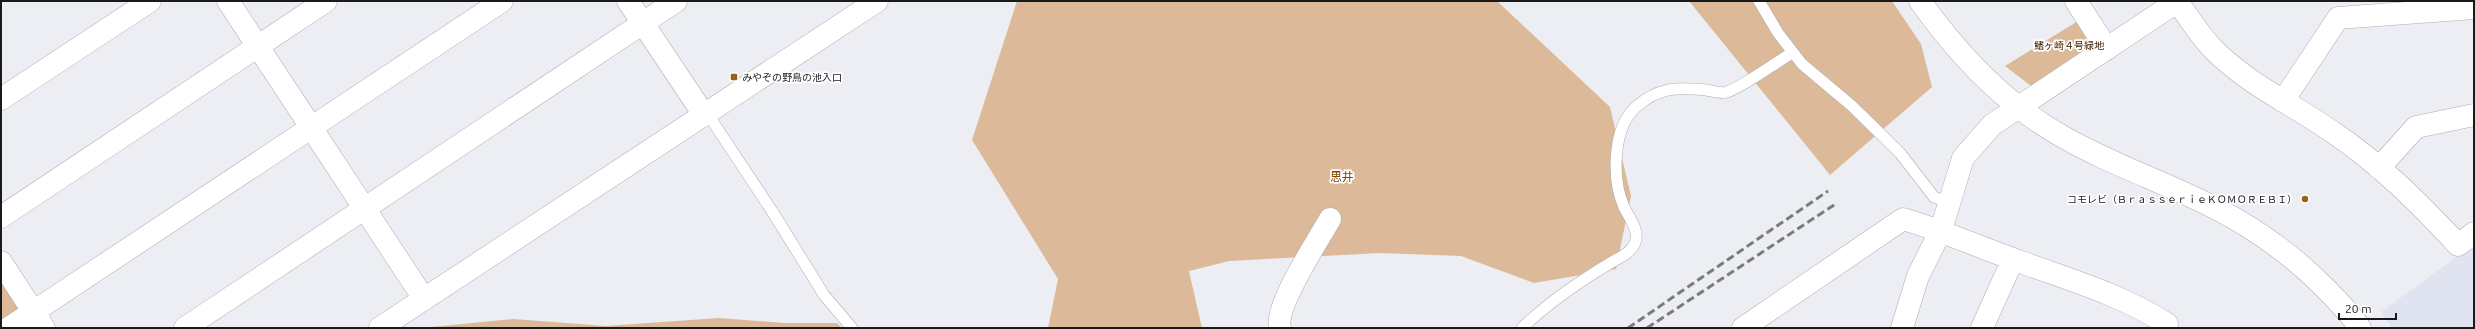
<svg xmlns="http://www.w3.org/2000/svg" width="2475" height="329" viewBox="0 0 2475 329" font-family="Ubuntu,'Noto Sans JP',sans-serif">
<rect width="100%" height="100%" fill="#eceef3"/>
<path fill="#e0e4f0" d="M 2474,244 L 2474,328 L 2392,328 L 2381,312 Z"/>
<path fill="#dcba99" d="M 1017,1 L 1497,1 L 1610,107 L 1631,196 L 1616,269 L 1534,283 L 1461,256 L 1380,253 L 1229,261 L 1189,271 L 1202,328 L 1048,328 L 1058,279 L 972,140 Z
M 1689,1 L 1892,1 L 1921,44 L 1932,87 L 1830,175 Z
M 2078,21 L 2091,38 L 2091,50 L 2031,86 L 2005,66 Z
M 1,275 L 18,302 L 17,312 L 1,322 Z
M 719,318 L 784,323 L 837,323 L 842,328 L 422,328 L 513,319 L 606,326 Z"/>
<g fill="none" stroke-linecap="round" stroke-linejoin="round">
<g stroke="#abadb1" stroke-width="12">
<path id="lane" d="M 1759,1 L 1778,33 L 1802,64 L 1852,106 L 1900,153 L 1934,197 L 1949,203
M 707,113 L 772,211 L 824,295 L 852,328
M 1522,328 C 1549,302 1580,281 1612,262 C 1620,257 1631,253 1635,243 C 1640,230 1629,218 1624,207 C 1612,180 1612,128 1636,107 C 1658,87 1678,87 1706,90 C 1712,91 1722,94 1727,92 C 1744,86 1775,63 1792,53"/>
</g>
<g stroke="#abadb1" stroke-width="23">
<path id="street" d="M 228,1 L 424,299
M 628,1 L 704,115
M 2076,1 L 2107,49
M 2177,2 C 2189,17 2200,36 2214,50 C 2249,85 2294,105 2334,133 C 2380,164 2420,204 2458,245 L 2474,233
M 1,99 L 150,1
M 2283,101 L 2338,18 L 2474,8
M 2379,168 L 2416,127 L 2474,115
M 1,217 L 326,1
M 1,262 L 44,328
M 9,328 L 502,1
M 185,328 L 676,1
M 1280,328 C 1274,306 1318,241 1330,219
M 1743,328 L 1903,219 C 1944,231 1981,248 2021,262 C 2070,280 2122,295 2167,324
M 1902,328 L 1918,276 L 1941,230 L 1963,158 L 1992,125 L 2178,1
M 1982,328 L 2013,259"/>
</g>
<g stroke="#abadb1" stroke-width="23">
<path id="secondary" d="M 1920,1 C 1957,53 2003,102 2058,134 C 2109,164 2165,182 2217,209 C 2256,229 2293,256 2324,287 C 2337,300 2350,313 2360,328
M 380,328 L 877,1"/>
</g>
<use href="#lane" stroke="#fff" stroke-width="11"/>
<use href="#street" stroke="#fff" stroke-width="22"/>
<use href="#secondary" stroke="#fff" stroke-width="22"/>
<path stroke="#7a7b7e" stroke-width="3" stroke-dasharray="8 4" stroke-linecap="butt" d="M 1628,328 L 1828,191
M 1647,328 L 1837,203"/>
</g>
<g fill="#99611c" stroke="#fff" stroke-width="1.5">
<rect x="730" y="73" width="8" height="8" rx="2"/>
<circle cx="2305" cy="199" r="4"/>
</g>
<g text-anchor="middle" dominant-baseline="central" stroke-width="3.5" stroke-linejoin="round" paint-order="stroke">
<g font-size="10" fill="#3e2100" stroke="#fff">
<text x="2069" y="45">鰭ヶ崎４号緑地</text>
</g>
<g font-size="10" fill="#191a1c" stroke="#fff" text-anchor="start">
<text x="742" y="77">みやぞの野鳥の池入口</text>
<text x="2297" y="199" text-anchor="end">コモレビ（ＢｒａｓｓｅｒｉｅＫＯＭＯＲＥＢＩ）</text>
</g>
<g font-size="12" fill="#7b4902" stroke="#fff">
<text x="1342" y="176">思井</text>
</g>
</g>
<rect width="2475" height="329" fill="none" stroke="#191a1c" stroke-width="4"/>
<path d="M2339 313v6h57v-6" fill="none" stroke="#191a1c" stroke-width="2"/>
<text x="2345" y="313" font-size="12" fill="#191a1c" stroke="#ffffff" stroke-width="3" paint-order="stroke">20 m</text>
</svg>
